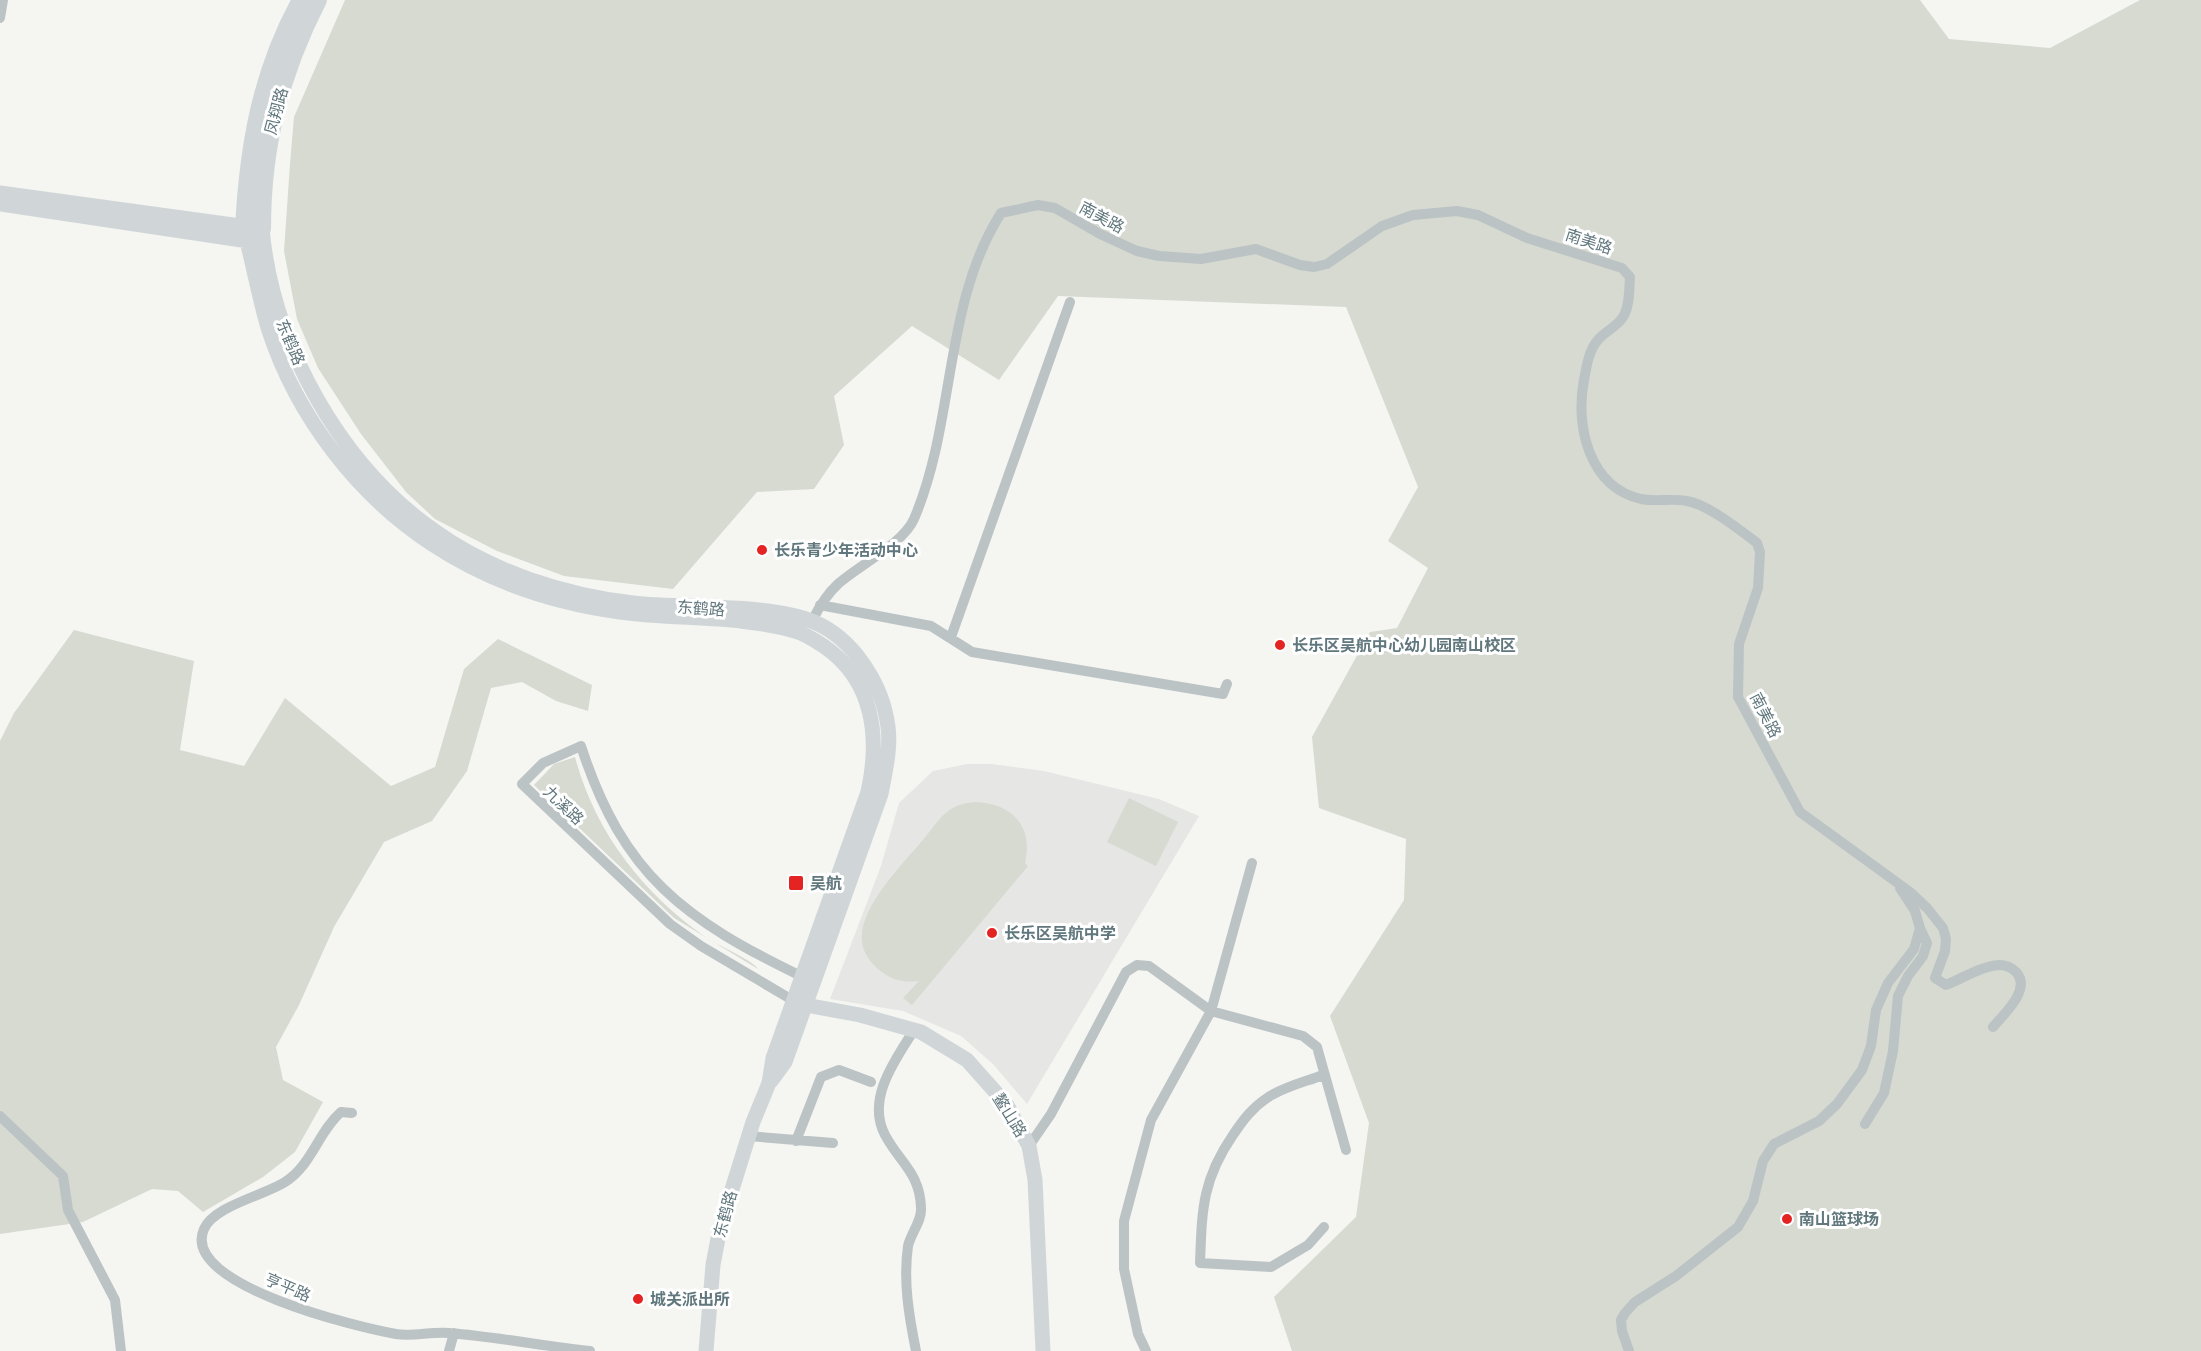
<svg xmlns="http://www.w3.org/2000/svg" width="2201" height="1351" viewBox="0 0 2201 1351" font-family="'Archivo Narrow','Noto Sans SC',sans-serif">
<rect width="100%" height="100%" fill="#f5f5f2"/>
<path fill="#e6e6e5" d="M 967,764 L 992,764 L 1044,771 L 1159,799 L 1199,816 L 1027,1104 L 993,1064 L 961,1036 L 903,1011 L 830,999 L 881,866 L 899,803 L 933,771 Z"/>
<path fill="#d6dad1" d="M 345,0 L 1920,0 L 1949,39 L 2050,48 L 2140,0 L 2201,0 L 2201,1351 L 1292,1351 L 1274,1297 L 1356,1217 L 1369,1123 L 1330,1016 L 1404,900 L 1406,839 L 1319,808 L 1312,737 L 1370,632 L 1397,628 L 1428,568 L 1388,541 L 1418,487 L 1346,307 L 1058,296 L 999,380 L 912,326 L 834,396 L 844,445 L 814,489 L 757,492 L 673,589 L 564,576 L 497,551 L 435,519 L 406,492 L 361,434 L 318,368 L 297,319 L 284,251 L 290,164 L 294,117 Z
M 74,630 L 194,661 L 180,750 L 244,766 L 285,698 L 391,786 L 435,767 L 464,669 L 498,639 L 592,685 L 588,711 L 556,701 L 522,682 L 491,688 L 467,771 L 432,821 L 384,842 L 334,927 L 299,1005 L 276,1047 L 283,1080 L 323,1102 L 295,1152 L 263,1177 L 203,1212 L 178,1191 L 152,1189 L 83,1222 L 0,1234 L 0,741 L 14,713 Z
M 575,757 C 595,832 642,892 704,936 C 716,945 753,960 758,969 L 674,918 L 534,785 L 554,764 Z
M 1129,798 L 1178,822 L 1156,866 L 1107,842 Z
M 975,802 C 1011,803 1034,826 1025,863 L 1028,866 L 912,1005 L 903,998 L 919,981 C 903,983 891,980 878,969 C 870,962 863,952 862,942 C 858,908 902,865 922,841 C 930,832 937,820 946,813 C 955,805 964,803 975,802 Z"/>
<g fill="none" stroke-linecap="round" stroke-linejoin="round">
<path stroke="#bcc3c5" stroke-width="10" d="M 0,18 L 3,0
M 820,605 L 931,626 L 972,652 L 1223,694 L 1227,684
M 812,621 C 819,607 827,594 838,584 C 859,565 903,544 914,519 C 956,421 943,304 1001,213 L 1038,205 L 1055,208 L 1100,234 L 1137,251 L 1159,256 L 1201,259 L 1256,249 L 1300,265 L 1314,267 L 1327,264 L 1382,226 L 1413,215 L 1457,211 L 1478,215 L 1527,238 L 1622,268 L 1630,277 C 1629,289 1630,306 1623,317 C 1619,324 1609,330 1603,335 C 1589,346 1587,364 1584,380 C 1575,426 1589,487 1641,499 C 1656,502 1672,498 1687,501 C 1707,504 1740,530 1757,543 L 1760,552 L 1758,588 L 1739,644 L 1738,697 L 1800,812 L 1910,892 L 1927,908 L 1943,928 L 1946,939 L 1945,951 L 1935,978 L 1946,985 C 1963,978 1982,966 1999,965 C 2006,965 2011,967 2016,972 C 2032,989 2004,1014 1993,1027
M 951,637 L 1070,302
M 794,1001 L 701,946 L 670,924 L 522,784 L 543,763 L 581,746 C 623,876 685,920 803,977
M 914,1030 C 895,1060 866,1099 885,1135 C 900,1163 920,1173 921,1208 C 922,1221 911,1233 908,1246 C 903,1282 909,1316 916,1351
M 1323,1075 C 1305,1082 1283,1087 1267,1098 C 1252,1108 1243,1120 1233,1135 C 1202,1180 1202,1210 1200,1263 L 1271,1267 L 1308,1245 L 1324,1227
M 352,1113 L 341,1112 C 318,1132 312,1165 285,1182 C 263,1196 214,1206 204,1229 C 179,1285 361,1328 396,1334 C 412,1337 433,1331 450,1333 C 497,1337 544,1346 590,1351
M 0,1116 L 63,1176 L 68,1210 L 115,1300 L 121,1351
M 1865,1124 L 1884,1093 L 1893,1051 L 1898,996 L 1908,976 L 1923,956 L 1927,943 L 1920,928
M 748,1136 L 833,1143
M 796,1141 L 821,1077 L 839,1070 L 871,1082
M 1029,1146 L 1051,1114 L 1126,972 L 1137,965 L 1149,966 L 1211,1011 L 1303,1036 L 1317,1047 L 1346,1150
M 449,1351 L 454,1333
M 1146,1351 L 1138,1334 L 1124,1269 L 1124,1221 L 1151,1120 L 1211,1011 L 1252,863
M 1629,1351 L 1622,1331 L 1621,1320 L 1625,1313 L 1635,1302 L 1676,1276 L 1738,1227 L 1753,1201 L 1763,1161 L 1774,1144 L 1819,1121 L 1837,1104 L 1862,1070 L 1871,1046 L 1876,1010 L 1888,983 L 1914,949 L 1920,928 L 1915,911 L 1900,888"/>
<path stroke="#d0d6d8" stroke-width="15" d="M 0,193 L 262,229 C 273,345 340,465 436,532 C 492,572 565,595 633,603 C 684,609 769,603 814,622 C 854,639 883,685 888,727 C 891,749 885,772 881,794 L 785,1062 L 771,1081
M 0,204 L 255,242
M 244,229 C 253,263 259,298 269,331 C 297,416 357,495 432,544 C 488,581 553,603 620,612 C 678,620 739,615 795,631 C 806,634 816,641 825,647 C 874,681 880,738 868,792 L 773,1058 L 769,1083 L 753,1122 L 720,1228 L 713,1265 L 706,1351
M 806,1005 L 860,1015 L 921,1032 L 967,1060 L 1007,1105 L 1029,1146 L 1035,1180 L 1043,1351"/>
<path stroke="#d0d6d8" stroke-width="18" d="M 244,229 C 248,147 261,72 301,0
M 262,229 C 262,146 280,74 318,0"/>
</g>
<g fill="#e42323" stroke="#fff" stroke-width="2">
<circle cx="762" cy="550" r="6"/>
<circle cx="1280" cy="645" r="6"/>
<rect x="788" y="875" width="16" height="16" rx="3"/>
<circle cx="992" cy="933" r="6"/>
<circle cx="1787" cy="1219" r="6"/>
<circle cx="638" cy="1299" r="6"/>
</g>
<g text-anchor="middle" dominant-baseline="central" stroke-width="6" stroke-linejoin="round" paint-order="stroke">
<g font-size="16" fill="#60777d" stroke="#fff">
<text transform="translate(276 111) rotate(-75)">凤翔路</text>
<text transform="translate(1102 217) rotate(28)">南美路</text>
<text transform="translate(1589 241) rotate(18)">南美路</text>
<text transform="translate(291 342) rotate(67)">东鹤路</text>
<text transform="translate(701 608) rotate(4)">东鹤路</text>
<text transform="translate(1766 715) rotate(63)">南美路</text>
<text transform="translate(564 805) rotate(44)">九溪路</text>
<text transform="translate(1010 1115) rotate(58)">鳌山路</text>
<text transform="translate(725 1214) rotate(-75)">东鹤路</text>
<text transform="translate(288 1287) rotate(23)">亨平路</text>
</g>
<g font-size="16" font-weight="bold" fill="#60777d" stroke="#fff" text-anchor="start">
<text x="774" y="550">长乐青少年活动中心</text>
<text x="1292" y="645">长乐区吴航中心幼儿园南山校区</text>
<text x="810" y="883">吴航</text>
<text x="1004" y="933">长乐区吴航中学</text>
<text x="1799" y="1219">南山篮球场</text>
<text x="650" y="1299">城关派出所</text>
</g>
</g>
</svg>
